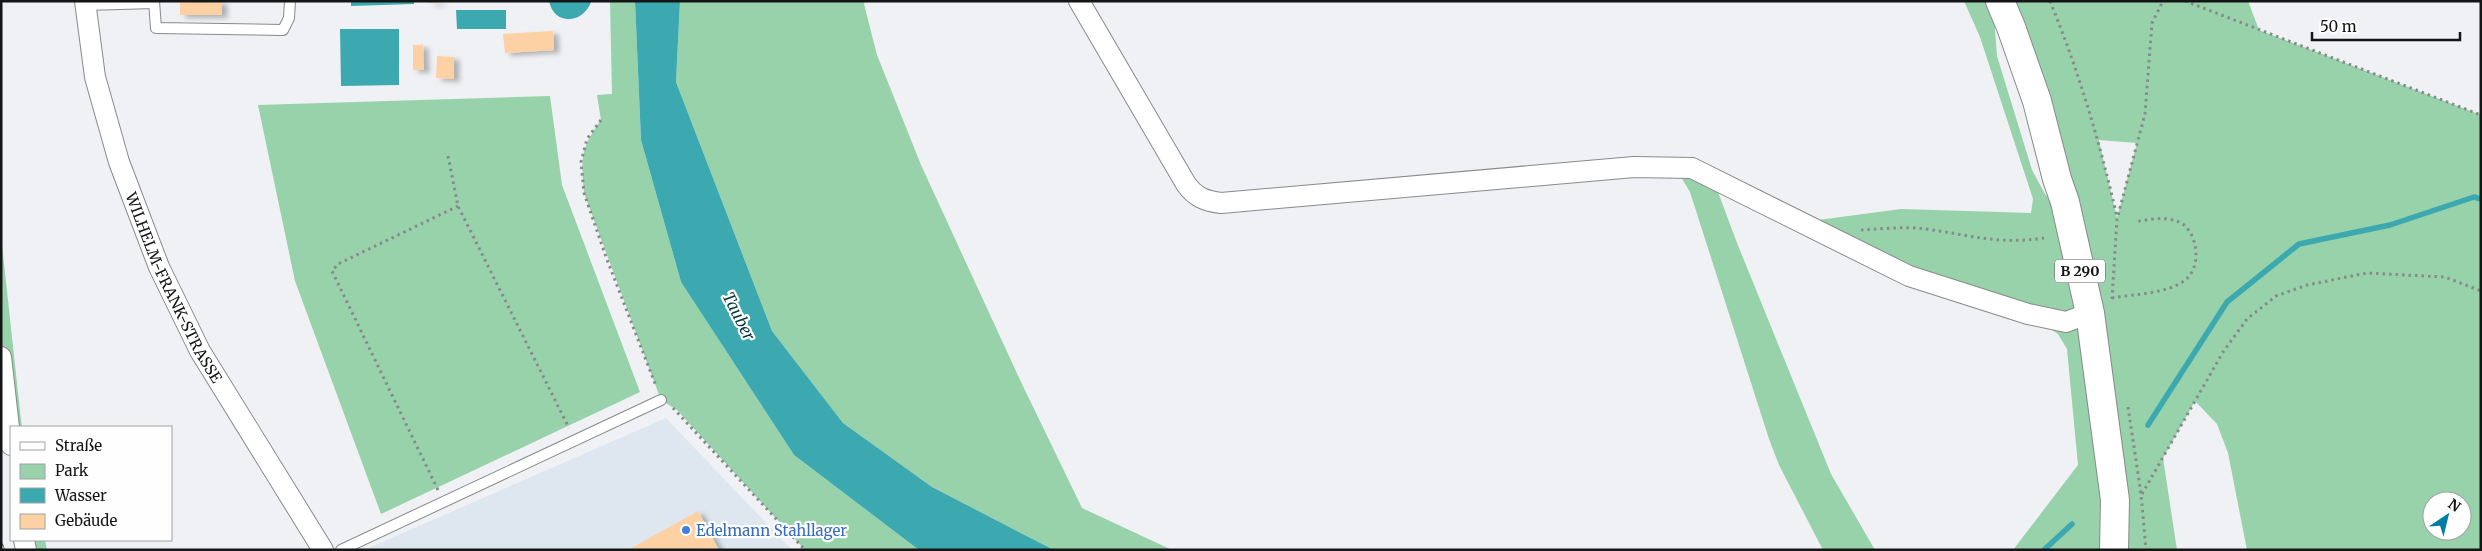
<svg xmlns="http://www.w3.org/2000/svg" width="2482" height="551" viewBox="0 0 2482 551" font-family="Merriweather,serif">
<defs>
<filter id="shadow"><feDropShadow dx="5.5" dy="3" stdDeviation="2.5" flood-color="#0004"/></filter>
</defs>
<rect width="100%" height="100%" fill="#eff1f4"/>
<path fill="#dee7ef" d="M 666,418 L 792,550 L 364,550 Z"/>
<path fill="#97d2aa" fill-rule="evenodd" d="M 610,1 L 635,1 L 641,140 L 681,282 L 794,455 L 919,550 L 805,550 L 677,410 L 661,400 L 584,193 C 581,159 580,149 601,120 L 597,95 L 612,94 Z
M 680,1 L 865,1 L 864,4 L 877,55 L 921,165 L 1021,382 L 1082,508 L 1172,550 L 1054,550 L 932,487 L 843,423 L 772,331 L 676,82 Z
M 1964,1 L 2248,1 L 2259,30 L 2481,115 L 2481,550 L 2247,550 L 2228,453 L 2217,424 L 2195,401 L 2163,458 L 2177,550 L 2013,550 L 2078,465 L 2067,349 L 2058,334 L 2028,314 L 1803,222 L 1901,209 L 2031,213 L 2033,199 L 1980,37 ZM 1994,16 L 2069,224 L 2045,194 L 2032,170 L 1997,56 ZM 2099,140 L 2137,143 L 2117,218 L 2099,141 ZM 2432,501 L 2462,501 L 2462,531 L 2432,531 Z
M 550,96 L 562,185 L 640,392 L 381,514 L 295,281 L 258,105 Z
M 1675,167 L 1712,176 L 1737,243 L 1831,474 L 1875,550 L 1823,550 L 1779,465 L 1769,439 L 1690,192 Z
M 1,236 L 21,420 L 22,427 L 11,427 L 1,357 Z
M 24,540 L 45,540 L 47,550 L 26,550 Z"/>
<path fill="#3ba9af" d="M 351,1 L 414,1 L 414,4 L 351,6 Z
M 549,1 L 590,1 L 591,2 C 583,24 554,26 549,1 Z
M 635,1 L 680,1 L 676,82 L 772,331 L 843,423 L 932,487 L 1054,550 L 919,550 L 794,455 L 681,282 L 641,140 Z
M 456,10 L 506,10 L 506,29 L 457,29 Z
M 340,29 L 399,29 L 399,85 L 341,86 Z"/>
<g fill="none" stroke-linecap="round" stroke-linejoin="round">
<path stroke="#3ba9af" stroke-width="5.5" d="M 2148,425 L 2227,302 L 2299,244 L 2390,225 L 2474,197 L 2481,199
M 2044,550 L 2072,524"/>
</g>
<path fill="#fdd1a3" filter="url(#shadow)" d="M 180,1 L 222,1 L 222,15 L 180,15 Z
M 429,1 L 440,1 L 440,3 L 429,3 Z
M 553,31 L 554,50 L 505,53 L 503,34 Z
M 413,45 L 423,45 L 424,70 L 413,70 Z
M 437,56 L 454,57 L 454,79 L 436,78 Z
M 698,511 L 719,550 L 628,550 Z"/>
<g fill="none" stroke-linecap="round" stroke-linejoin="round">
<g stroke="#888a8c" stroke-width="12">
<path id="service" d="M 154,1 L 156,28 L 283,30 L 289,18 L 290,1
M 85,5 L 154,3
M 341,550 L 661,400"/>
</g>
<g stroke="#888a8c" stroke-width="22">
<g id="minor">
<path id="s1" d="M 85,1 L 95,77 L 119,162 L 159,267 L 200,351 L 323,550"/>
<path d="M 1079,1 L 1186,184 C 1195,197 1205,201 1221,203 L 1634,167 L 1692,168 L 1909,276 L 2028,314 L 2066,322 L 2090,313"/>
<path d="M 1,357 L 11,445"/>
<path d="M 24,540 L 26,550"/>
</g>
</g>
<g stroke="#888a8c" stroke-width="30">
<path id="primary" d="M 2000,1 L 2011,27 L 2037,101 L 2057,179 L 2065,202 L 2090,313 L 2115,500 L 2114,550"/>
</g>
<path stroke="#888a8c" stroke-width="3" stroke-dasharray="2.5 4" stroke-linecap="butt" d="M 2050,1 C 2079,72 2100,143 2117,217
M 2185,1 L 2481,115
M 601,120 L 587,139 L 581,162 L 584,193 L 606,257 L 656,386
M 448,156 L 458,206 L 569,428
M 1861,230 C 1882,229 1905,226 1926,229 C 1970,235 1998,245 2044,238
M 2112,298 C 2134,294 2165,294 2184,281 C 2201,269 2199,238 2184,225 C 2171,215 2150,219 2135,222
M 2112,299 L 2117,219 L 2145,114 L 2152,23 L 2163,1
M 2128,407 L 2141,494 L 2146,550
M 673,408 L 805,550
M 438,490 L 332,271 L 338,264 L 458,206
M 2142,494 L 2223,352 L 2247,319 L 2276,296 L 2307,285 L 2367,273 L 2445,277 L 2481,291"/>
<use href="#service" stroke="#fff" stroke-width="10"/>
<use href="#minor" stroke="#fff" stroke-width="20"/>
<use href="#primary" stroke="#fff" stroke-width="28"/>
<g stroke="#565759" stroke-width="5.5">
<path id="rail" d="M 1,546 L 2,550"/>
</g>
<use href="#rail" stroke="#fefeff" stroke-width="4" stroke-dasharray="11" stroke-linecap="butt"/>
</g>
<circle fill="#3f7fe0" stroke="#fefeff" stroke-width="2" cx="686" cy="530" r="5"/>
<g text-anchor="middle" dominant-baseline="central" stroke-width="4.5" stroke-linejoin="round" paint-order="stroke">
<rect fill="#fefeff" stroke="#5a5b5c" stroke-width="1" x="2055" y="259.5" width="50" height="23" rx="4"/>
<g font-size="14" font-weight="bold" fill="#141516">
<text x="2080" y="271">B 290</text>
</g>
<g font-size="15" fill="#141516" stroke="#fefeff">
<text stroke="none"><textPath href="#s1" startOffset="302">WILHELM-FRANK-STRASSE</textPath></text>
</g>
<g font-size="15" fill="#366cbe" stroke="#fefeff" text-anchor="start">
<text x="696" y="530">Edelmann Stahllager</text>
</g>
<g font-size="16" font-style="italic" fill="#03383b" stroke="#fefeff">
<text transform="translate(739 316) rotate(63)">Tauber</text>
</g>
</g>
<rect width="2482" height="551" fill="none" stroke="#141516" stroke-width="5"/>
<rect x="10" y="426" width="162" height="115" fill="#fefeff" stroke="#a0a1a2"/>
<rect x="20" y="442" width="25" height="8" fill="#ffffff" stroke="#a0a1a2"/>
<text x="55" y="451" font-size="15" fill="#141516">Straße</text>
<rect x="20" y="464" width="25" height="15" fill="#97d2aa" stroke="#a0a1a2"/>
<text x="55" y="476" font-size="15" fill="#141516">Park</text>
<rect x="20" y="488" width="25" height="15" fill="#3ba9af" stroke="#a0a1a2"/>
<text x="55" y="501" font-size="15" fill="#141516">Wasser</text>
<rect x="20" y="514" width="25" height="15" fill="#fdd1a3" stroke="#a0a1a2"/>
<text x="55" y="526" font-size="15" fill="#141516">Gebäude</text>
<g transform="translate(2447 516) rotate(35)"><circle r="24" fill="#fefeff" stroke="#a0a1a2"/>
<path d="M0-4L9 19L0 12L-9 19Z" fill="#037ca4"/>
<text y="-8" font-size="14" font-weight="bold" text-anchor="middle" fill="#141516">N</text>
</g>
<path d="M2312 32v8h148v-8" fill="none" stroke="#141516" stroke-width="2.5"/>
<text x="2320" y="32" font-size="15" fill="#141516" stroke="#fefeff" stroke-width="4" paint-order="stroke">50 m</text>
</svg>
